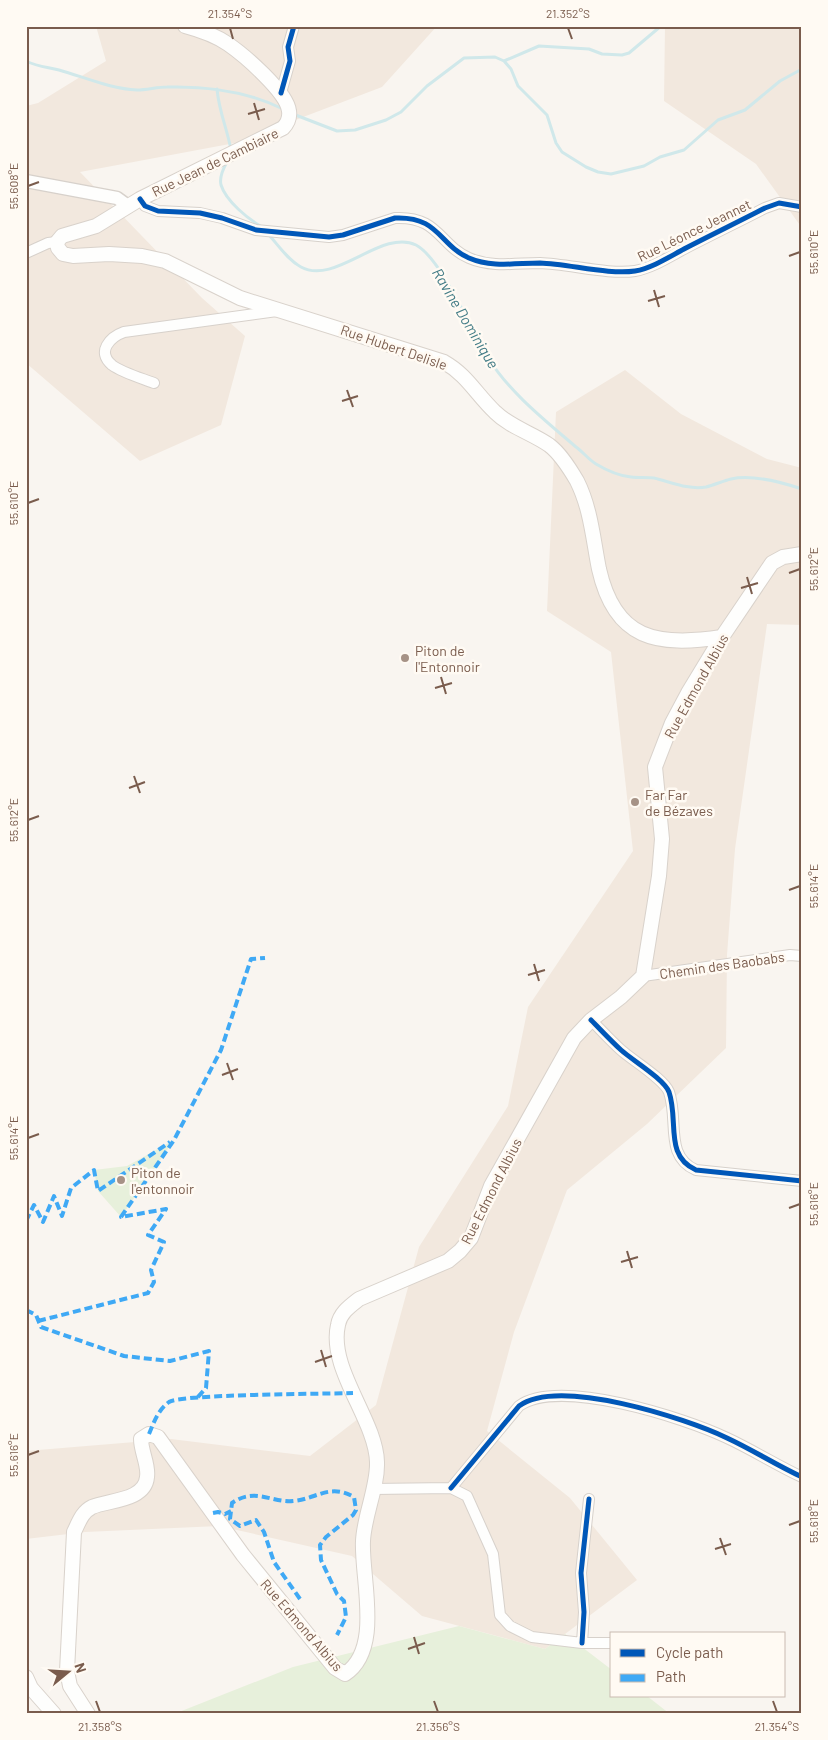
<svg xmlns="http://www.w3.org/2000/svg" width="828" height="1740" viewBox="0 0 828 1740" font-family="Barlow,sans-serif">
<rect width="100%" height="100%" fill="#f9f5f0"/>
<path fill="#f2e8de" d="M 96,26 L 437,26 L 382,87 L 235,143 L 80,172 L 202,298 L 245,336 L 221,425 L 140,461 L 26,363 L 26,106 L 38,103 L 106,61 Z
M 665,26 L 802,26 L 802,228 L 756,164 L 664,101 Z
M 625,370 L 681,414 L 767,459 L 802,468 L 802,625 L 767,624 L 735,849 L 727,955 L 726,1048 L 647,1124 L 567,1190 L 514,1332 L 487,1431 L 570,1498 L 637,1580 L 545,1649 L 422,1616 L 352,1556 L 219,1526 L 85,1532 L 26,1539 L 26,1451 L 171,1439 L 310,1456 L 376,1405 L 419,1247 L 508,1106 L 528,1007 L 633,851 L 611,652 L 547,611 L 556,412 Z"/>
<path fill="#e7f0db" d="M 174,1140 L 121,1217 L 98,1191 L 94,1170 L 127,1166 Z
M 459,1626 L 545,1649 L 565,1634 L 612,1670 L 612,1696 L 647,1696 L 670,1714 L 174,1714 L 293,1667 Z"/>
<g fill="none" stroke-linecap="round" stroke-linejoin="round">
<path stroke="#d0e8ea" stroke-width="3" d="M 26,61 C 38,67 47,67 59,70 C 84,77 111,89 137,90 C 147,90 157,87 167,87 C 207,86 247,91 283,109
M 504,61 L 539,46 L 589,49 L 602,54 L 622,55 L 629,53 L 661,26
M 217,89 C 219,112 227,128 231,150
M 293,114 L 337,131 L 355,130 L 386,120 L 401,112 L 427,86 L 464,58 L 495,57 L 504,61 L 511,69 L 518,86 L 547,115 L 556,143 L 562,152 L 586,167 L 598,172 L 611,174 L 644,166 L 660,157 L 684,150 L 718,120 L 745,110 L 780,81 L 802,69
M 227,162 C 223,169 219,177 221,185 C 226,201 248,219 262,227
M 269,235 C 279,246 288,260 301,267 C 335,286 382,228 416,245 C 442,259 471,331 489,359 C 509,392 547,422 576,447 C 583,452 588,459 596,464 C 606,470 620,476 631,477 C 639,478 646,477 654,478 C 671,482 688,490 706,487 C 714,485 723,481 731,479 C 753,474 781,482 802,489"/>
<g stroke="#d7d1cb" stroke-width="12">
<path id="minor" d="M 281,93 L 290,61 L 288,47 L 294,26
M 140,199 L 145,206 L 158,211 L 200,213 L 222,218 L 256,230 L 329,237 L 343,235 L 395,218 C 439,216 439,245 469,258 C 492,268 517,263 540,263 C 569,264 609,275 635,271 C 652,268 669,257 684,249 C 711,235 738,222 765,208 L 779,203 L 802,207
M 26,253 L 48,243 L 57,242
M 154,383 C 141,378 123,373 112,365 C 96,352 110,337 124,332 L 277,311
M 643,976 L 790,955 L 802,956
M 591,1020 C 601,1030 610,1040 621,1050 C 632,1060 664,1079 669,1092 C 679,1121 664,1156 696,1170 L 802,1181
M 451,1488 L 519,1406 C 559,1377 685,1418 727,1438 C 753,1450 776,1465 802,1477
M 372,1489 L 451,1488 L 467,1496 L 493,1554 L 500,1615 L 510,1626 L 532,1637 L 582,1643 L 612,1643
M 582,1643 L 584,1612 L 581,1573 L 589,1499"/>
</g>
<g stroke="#d7d1cb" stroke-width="15">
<path id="tertiary" d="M 26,181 L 117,198 L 128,206"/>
</g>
<g stroke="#d9d2cb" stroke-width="16">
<path id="secondary" d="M 185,26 C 200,30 215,35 228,44 C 244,55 287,92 289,111 C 290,118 287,124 283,128 L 140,199 L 96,226 L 62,236 L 57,242 L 58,248 L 63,254 L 73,256 L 109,254 L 142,256 L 165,261 L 240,298 L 444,362 C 467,375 476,394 495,412 C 510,427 532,433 549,445 C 561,454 570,469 577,481 C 591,509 593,539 599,569 C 615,640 657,647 722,637
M 26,1677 L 31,1688 L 54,1714
M 88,1714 L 70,1686 L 67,1671 L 74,1532 C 79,1522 82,1512 92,1507 C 108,1500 145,1501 147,1477 C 149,1465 141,1452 141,1439 L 149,1434 L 158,1437 L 243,1555 L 335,1668 L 345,1674 C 383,1649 361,1578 363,1541 C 364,1516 378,1486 377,1462 C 376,1420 328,1369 338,1325 C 340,1313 350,1306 359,1299 L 448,1261 L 460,1251 L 471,1238 L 491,1186 L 574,1038 L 591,1020 L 621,997 L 643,976 L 659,876 L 662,839 L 655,767 L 672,723 L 688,693 L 722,637 L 772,563 L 783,557 L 802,554"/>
</g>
<use href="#minor" stroke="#fefefd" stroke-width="10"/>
<use href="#tertiary" stroke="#fefefd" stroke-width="12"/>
<use href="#secondary" stroke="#fefefd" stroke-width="14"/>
<path stroke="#3fa9f5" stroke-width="4" stroke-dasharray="8 4" stroke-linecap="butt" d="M 26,1221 L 34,1205 L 43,1222 L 54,1196 L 62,1216 L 71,1188 L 94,1170 L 98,1191 L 170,1142
M 26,1310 L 36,1315 L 41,1327 L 124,1356 L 170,1361 L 209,1351 L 206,1388 L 197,1398
M 38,1321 L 148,1293 L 154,1282 L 151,1270 L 164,1242 L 148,1235 L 166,1209 L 121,1217 L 174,1140 L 221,1050 L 251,959 L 265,958
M 149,1434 C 154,1422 158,1410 169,1402 C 181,1394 328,1394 353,1393
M 213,1513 L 218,1512 L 225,1514 L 231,1511
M 300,1599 L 274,1562 L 264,1532 L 256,1520 L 240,1526 L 230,1519 L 232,1503 C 255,1487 272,1503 293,1501 C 317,1499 329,1483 354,1497 L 356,1510 L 353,1515 L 326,1537 L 320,1545 L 321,1560 L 337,1594 L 344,1601 L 346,1617 L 337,1635"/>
<g stroke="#fffaf3" stroke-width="8">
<path id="cycleway" d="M 281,93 L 290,61 L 288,47 L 294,26
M 140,199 L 145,206 L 158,211 L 200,213 L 222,218 L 256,230 L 329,237 L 343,235 L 395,218 C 439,216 439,245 469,258 C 492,268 517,263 540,263 C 569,264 609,275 635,271 C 652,268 669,257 684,249 C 711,235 738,222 765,208 L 779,203 L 802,207
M 591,1020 C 601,1030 610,1040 621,1050 C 632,1060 664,1079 669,1092 C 679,1121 664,1156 696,1170 L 802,1181
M 451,1488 L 519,1406 C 559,1377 685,1418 727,1438 C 753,1450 776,1465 802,1477
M 582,1643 L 584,1612 L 581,1573 L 589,1499"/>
</g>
<use href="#cycleway" stroke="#0057b8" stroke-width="5"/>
</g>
<path fill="none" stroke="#7a5c4d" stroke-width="2" d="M 230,28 L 233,39M 568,28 L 572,39M 254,103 L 259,120M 248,114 L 265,109M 28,186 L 39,182M 789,256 L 800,252M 654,290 L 659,307M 648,301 L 665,296M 347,390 L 353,407M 342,401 L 358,396M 28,503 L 39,499M 789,573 L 800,569M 747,577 L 752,594M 741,588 L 758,583M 441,677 L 446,694M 435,688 L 452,683M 134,776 L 140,793M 129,788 L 145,782M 28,820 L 39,816M 789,890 L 800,886M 534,964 L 539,981M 528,975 L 545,970M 227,1063 L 233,1080M 222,1075 L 238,1069M 28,1138 L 39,1134M 789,1208 L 800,1204M 627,1251 L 632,1268M 621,1262 L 638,1257M 321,1350 L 326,1367M 315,1362 L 332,1356M 28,1455 L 39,1451M 789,1525 L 800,1521M 720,1538 L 726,1555M 715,1549 L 731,1544M 414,1637 L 419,1654M 408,1649 L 425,1643M 96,1701 L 100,1712M 434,1701 L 438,1712M 773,1701 L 777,1712"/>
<g fill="#a69286" stroke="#fffaf3" stroke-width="2">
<circle cx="405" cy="658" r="5"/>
<circle cx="635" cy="802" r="5"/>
<circle cx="121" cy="1180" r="5"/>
</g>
<g text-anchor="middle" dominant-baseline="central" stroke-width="5" stroke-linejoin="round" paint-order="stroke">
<g font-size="14" fill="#7a5c4d" stroke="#fffaf3">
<text transform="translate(215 162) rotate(-26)">Rue Jean de Cambiaire</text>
<text transform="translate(694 230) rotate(-26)">Rue Léonce Jeannet</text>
<text transform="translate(394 347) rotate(19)">Rue Hubert Delisle</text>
<text transform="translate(696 686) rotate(-61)">Rue Edmond Albius</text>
<text transform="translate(722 965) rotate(-8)">Chemin des Baobabs</text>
<text transform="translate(491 1191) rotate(-63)">Rue Edmond Albius</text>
<text transform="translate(302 1625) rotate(49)">Rue Edmond Albius</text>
</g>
<g font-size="14" fill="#7a5c4d" stroke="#fffaf3" text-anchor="start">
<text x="415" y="650">Piton de<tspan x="415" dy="16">l'Entonnoir</tspan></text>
<text x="645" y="794">Far Far<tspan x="645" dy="16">de Bézaves</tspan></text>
<text x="131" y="1172">Piton de<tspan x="131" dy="16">l'entonnoir</tspan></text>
</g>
<g font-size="15" font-style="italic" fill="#437c86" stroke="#fffaf3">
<text transform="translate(466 318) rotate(59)">Ravine Dominique</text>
</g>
</g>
<rect width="828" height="1740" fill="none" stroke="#fffaf3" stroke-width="55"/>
<rect x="610" y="1632" width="175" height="65" fill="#fffaf3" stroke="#cabbb1"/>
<rect x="620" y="1649" width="25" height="8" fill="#0057b8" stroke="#cabbb1"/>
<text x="656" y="1658" font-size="15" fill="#7a5c4d">Cycle path</text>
<rect x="620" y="1674" width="25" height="8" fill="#3fa9f5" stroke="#cabbb1"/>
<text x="656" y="1682" font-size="15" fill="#7a5c4d">Path</text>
<g transform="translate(68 1672) rotate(72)" stroke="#fffaf3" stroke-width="4" paint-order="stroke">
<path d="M0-4L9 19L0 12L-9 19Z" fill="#7a5c4d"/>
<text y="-8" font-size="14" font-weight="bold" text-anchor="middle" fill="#7a5c4d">N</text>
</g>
<rect x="28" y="28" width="772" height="1684" fill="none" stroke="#7a5c4d" stroke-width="2"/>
<g font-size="12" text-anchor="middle" fill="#7a5c4d">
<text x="230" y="18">21.354°S</text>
<text x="568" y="18">21.352°S</text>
<text transform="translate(14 186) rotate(-90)" y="4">55.608°E</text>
<text transform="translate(814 252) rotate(-90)" y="4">55.610°E</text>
<text transform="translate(14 503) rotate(-90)" y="4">55.610°E</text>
<text transform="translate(814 569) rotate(-90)" y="4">55.612°E</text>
<text transform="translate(14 820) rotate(-90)" y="4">55.612°E</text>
<text transform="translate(814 886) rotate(-90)" y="4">55.614°E</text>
<text transform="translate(14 1138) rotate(-90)" y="4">55.614°E</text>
<text transform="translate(814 1204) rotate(-90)" y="4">55.616°E</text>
<text transform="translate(14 1455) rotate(-90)" y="4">55.616°E</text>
<text transform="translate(814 1521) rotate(-90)" y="4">55.618°E</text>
<text x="100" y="1731">21.358°S</text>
<text x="438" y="1731">21.356°S</text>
<text x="777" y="1731">21.354°S</text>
</g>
</svg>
